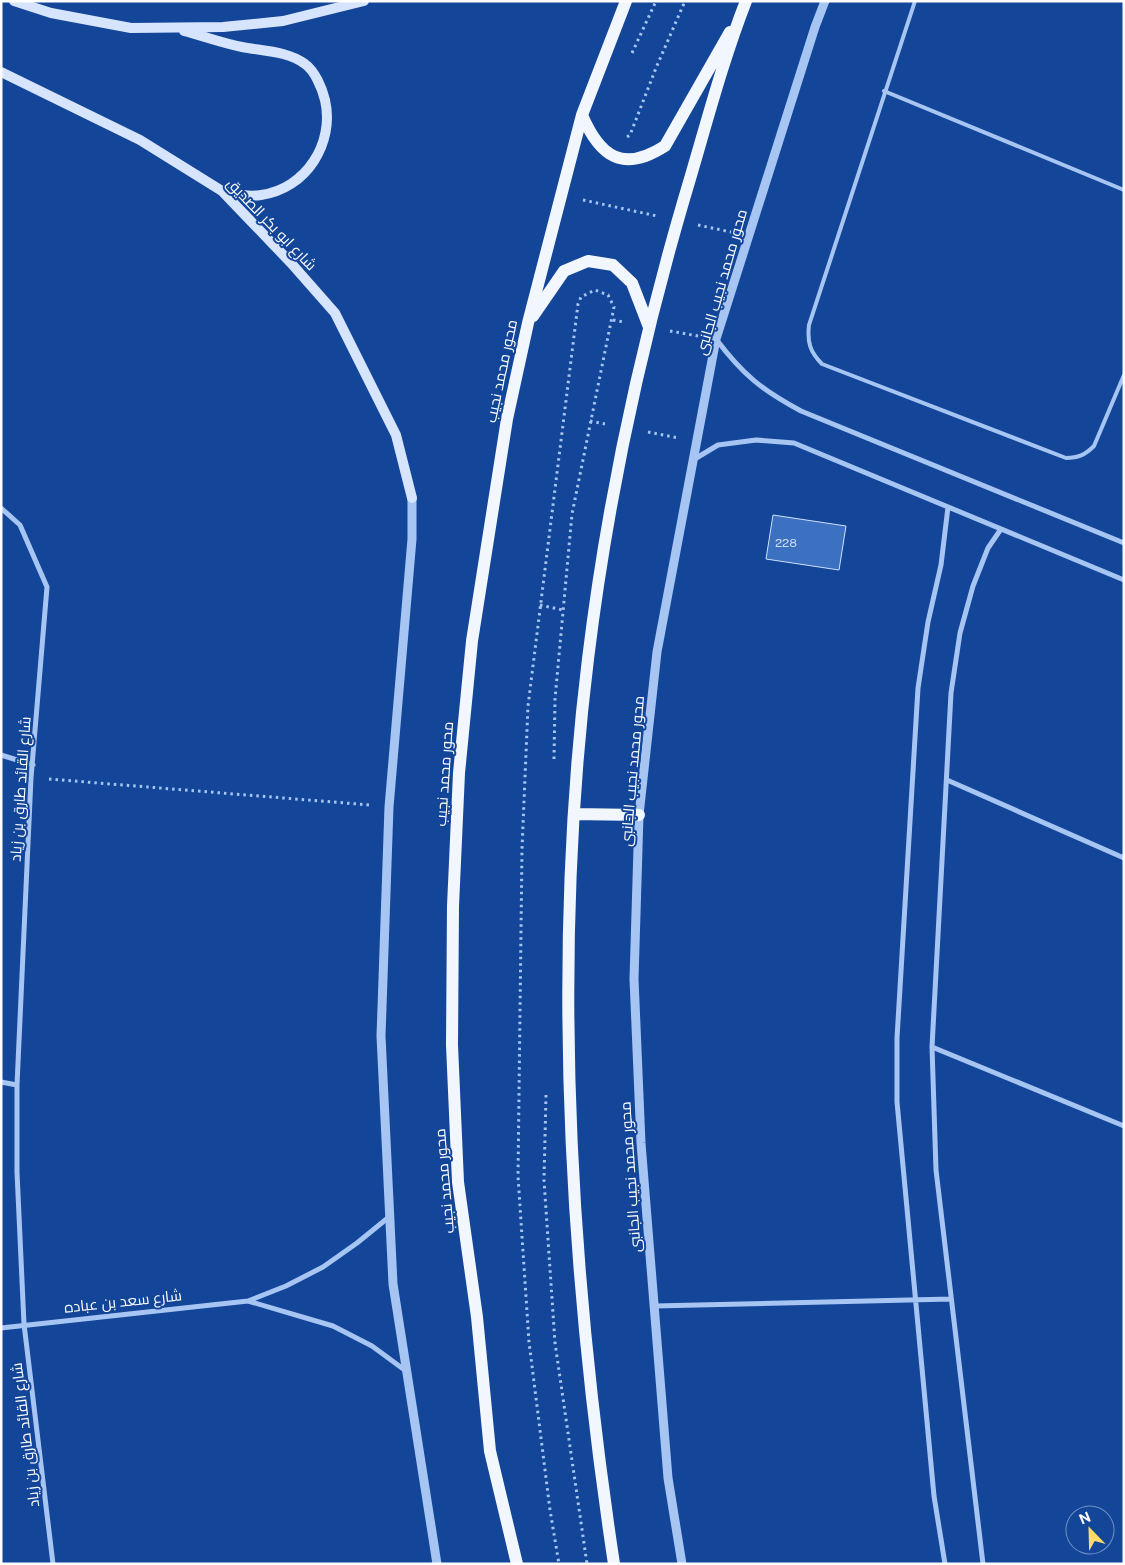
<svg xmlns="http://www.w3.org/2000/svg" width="1125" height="1565" viewBox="0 0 1125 1565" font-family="'Public Sans',Cairo,sans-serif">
<rect width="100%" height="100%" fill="#134699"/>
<path fill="#3c70c1" stroke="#cee1fd" d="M 773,515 L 846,526 L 839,570 L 766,559 Z"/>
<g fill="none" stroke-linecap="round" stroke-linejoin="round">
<path stroke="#a6c5f3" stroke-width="3" stroke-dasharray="2.5 4" stroke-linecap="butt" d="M 632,53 L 656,1
M 627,137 L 630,135 L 656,68 L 685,1
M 583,200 L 657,216
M 698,225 L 731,232
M 613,320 L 624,322
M 670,331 L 698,336
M 590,421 L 605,424
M 648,432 L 679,438
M 540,605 L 563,610
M 554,759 L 555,699 L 572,514 L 614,307 L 608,295 L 595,290 L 581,297 L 578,304 L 528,706 L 522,849 L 518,1176 L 529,1342 L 550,1510 L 559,1564
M 49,779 L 370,805
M 546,1095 L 544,1180 L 555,1343 L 587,1564"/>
<path stroke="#a6c5f3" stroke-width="4" d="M 915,1 L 809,325 C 807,342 810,352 822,364 L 1066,458 C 1078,458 1085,455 1094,446 L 1124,375
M 884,91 L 1124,190"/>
<path stroke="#a6c5f3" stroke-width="5" d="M 716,339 C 743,375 762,390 801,411 L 1124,543
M 693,460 L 718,445 L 756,440 L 794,443 L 1124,580
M 1,508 L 20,525 L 47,587 L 31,778 L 17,1085 L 17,1172 L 24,1324 L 53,1564
M 1,755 L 33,765
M 947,780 L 1124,858
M 932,1047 L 1124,1126
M 1,1082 L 17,1085
M 248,1301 L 333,1326 L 372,1346 L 406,1371
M 654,1306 L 951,1299
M 1,1328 L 248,1301 L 286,1286 L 323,1267 L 357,1243 L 389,1217
M 945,1564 L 934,1496 L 897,1102 L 897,1038 L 918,688 L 928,622 L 941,565 L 948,507
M 983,1564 L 936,1170 L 932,1047 L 951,693 L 960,633 L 973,586 L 988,548 L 1001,529"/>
<path stroke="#a6c5f3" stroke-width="9" d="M 412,498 L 412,539 L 389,807 L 381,1036 L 393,1284 L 437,1564
M 682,1564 L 668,1478 L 641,1143 L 634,979 L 639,815 L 657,652 L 716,339 L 815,27 L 825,1"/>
<path stroke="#d6e4fd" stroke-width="10" d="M 14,1 L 51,13 L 131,28 L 223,27 L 283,21 L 364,1
M 184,31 C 203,36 222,43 242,47 C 262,51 288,51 305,64 C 315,71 322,88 325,100 C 335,143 306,189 261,195 C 248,197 236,194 223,191
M 1,72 L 140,140 L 222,191 L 291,263 L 335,313 L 396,435 L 412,498"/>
<path stroke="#f2f7ff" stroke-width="12" d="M 582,115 C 600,157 623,173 665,146 L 730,32
M 533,316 L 564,271 L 588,261 L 613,265 L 632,283 L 649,327
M 574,814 L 639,815
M 517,1564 L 490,1451 L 477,1317 L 458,1182 L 452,1045 L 453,906 L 459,773 L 472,641 L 507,419 L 528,323 L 582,115 L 626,1
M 614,1564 C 569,1266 551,959 588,659 C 607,503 640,349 684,199 C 704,133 721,65 746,1"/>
</g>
<g text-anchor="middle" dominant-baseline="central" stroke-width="4" stroke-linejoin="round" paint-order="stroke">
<g font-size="12" fill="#cedbf0">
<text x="786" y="543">228</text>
</g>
<g font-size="15" fill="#fff" stroke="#134699">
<text transform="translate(272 224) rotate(46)">شارع ابو بكر الصديق</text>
<text transform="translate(721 282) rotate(-74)">محور محمد نجيب الجانبى</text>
<text transform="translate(501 371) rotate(-78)">محور محمد نجيب</text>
<text transform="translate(632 771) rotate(-85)">محور محمد نجيب الجانبى</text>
<text transform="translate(444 774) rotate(-86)">محور محمد نجيب</text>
<text transform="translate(20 789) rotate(-86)">شارع القائد طارق بن زياد</text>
<text transform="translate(630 1177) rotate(-94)">محور محمد نجيب الجانبى</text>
<text transform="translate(444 1181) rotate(-95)">محور محمد نجيب</text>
<text transform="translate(123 1301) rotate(-6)">شارع سعد بن عباده</text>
<text transform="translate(25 1435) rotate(-97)">شارع القائد طارق بن زياد</text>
</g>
</g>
<rect width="1125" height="1565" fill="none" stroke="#ffffff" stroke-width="5"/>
<g transform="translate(1090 1530) rotate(337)"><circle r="24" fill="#134699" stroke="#7190c2"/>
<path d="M0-4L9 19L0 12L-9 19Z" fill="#ffdc68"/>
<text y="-8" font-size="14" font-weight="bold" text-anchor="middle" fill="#ffffff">N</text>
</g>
</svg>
